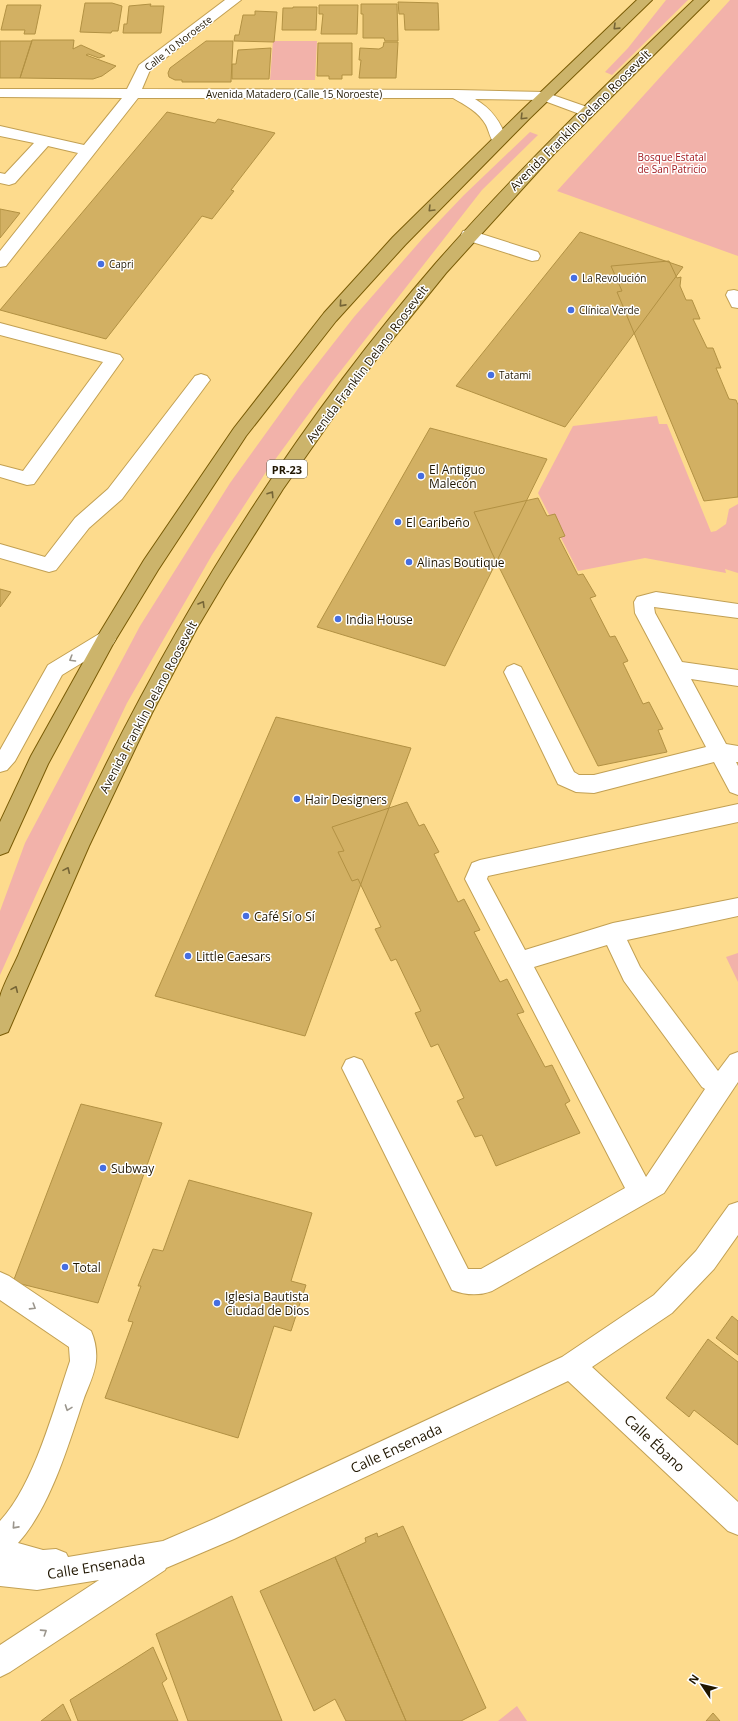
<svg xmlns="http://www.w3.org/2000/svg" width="738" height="1721" viewBox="0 0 738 1721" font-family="'Open Sans',sans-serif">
<rect width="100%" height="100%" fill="#fddb8d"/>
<path fill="#f2b2aa" d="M 666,0 L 688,0 L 612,75 L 605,72 L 628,48 Z
M 730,0 L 738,0 L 738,256 L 557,191 Z
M 273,41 L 317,41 L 315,80 L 270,80 Z
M 530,132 L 538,135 L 482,190 L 332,382 L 266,472 L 212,555 L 127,703 L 40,886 L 0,975 L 0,911 L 25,843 L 140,626 L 230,483 L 300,386 L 354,317 L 423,238 L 464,195 Z
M 657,416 L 659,424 L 667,424 L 711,532 L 716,531 L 726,524 L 729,509 L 738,504 L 738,573 L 725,569 L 726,573 L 645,558 L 578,571 L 538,493 L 573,426 Z
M 738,953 L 738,982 L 726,957 Z
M 517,1706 L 527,1721 L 498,1721 Z"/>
<path fill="#d2b063" stroke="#b29143" d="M 398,2 L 438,3 L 439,30 L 405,30 L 404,14 L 399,14 Z
M 85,3 L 112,3 L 122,6 L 118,31 L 112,31 L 111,33 L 80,32 Z
M 151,4 L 150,6 L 164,6 L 161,33 L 123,33 L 124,24 L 127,24 L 129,6 Z
M 361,4 L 397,4 L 398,41 L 385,41 L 384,38 L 363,38 L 363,14 L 361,14 Z
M 7,5 L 41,5 L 35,34 L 24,34 L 25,30 L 1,30 Z
M 319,5 L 358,5 L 357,34 L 321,34 L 323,14 L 319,14 Z
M 293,7 L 317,7 L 316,30 L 282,30 L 283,8 L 293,8 Z
M 255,11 L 277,12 L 274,42 L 234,41 L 235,35 L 239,35 L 243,15 L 255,15 Z
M 32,40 L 74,40 L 73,49 L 81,45 L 105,56 L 99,58 L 88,54 L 86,55 L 116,66 L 102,76 L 93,79 L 20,78 Z
M 0,41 L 32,41 L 20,78 L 0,78 Z
M 206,41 L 233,41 L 231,82 L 182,82 L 182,80 L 175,80 L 169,77 L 168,73 L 170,68 Z
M 384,42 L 398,42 L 396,78 L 359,78 L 361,60 L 359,60 L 360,48 L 379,49 L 383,47 Z
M 318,43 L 352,43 L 352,75 L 342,75 L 342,79 L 329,79 L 329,76 L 317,76 Z
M 271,48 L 269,79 L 232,79 L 232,64 L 236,64 L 238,50 Z
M 167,112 L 215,123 L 218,119 L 275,133 L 231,190 L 234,191 L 212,219 L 202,216 L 106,339 L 0,310 Z
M 0,209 L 20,213 L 0,238 Z
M 580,232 L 683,267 L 565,427 L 456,386 Z
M 669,261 L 677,278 L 681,277 L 680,286 L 686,300 L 692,300 L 700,319 L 693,319 L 707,348 L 713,348 L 721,368 L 716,368 L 729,399 L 736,400 L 738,405 L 738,497 L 704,501 L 617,292 L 622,291 L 611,266 Z
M 430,428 L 547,459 L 445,666 L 317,627 Z
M 538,498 L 547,516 L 555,514 L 565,536 L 559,538 L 578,575 L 583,574 L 596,596 L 590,598 L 610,637 L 615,636 L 628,661 L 623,663 L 643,704 L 649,702 L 663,729 L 658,730 L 667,752 L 598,766 L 492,553 L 474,512 Z
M 0,589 L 11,592 L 0,607 Z
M 276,717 L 411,748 L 305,1036 L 155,996 Z
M 407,802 L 419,826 L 424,824 L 439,852 L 434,854 L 458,902 L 464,899 L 480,930 L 474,932 L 500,982 L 507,979 L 524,1012 L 517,1014 L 545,1067 L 552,1065 L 570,1101 L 565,1104 L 580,1133 L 496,1166 L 482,1135 L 475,1137 L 457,1101 L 464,1098 L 438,1044 L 431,1047 L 415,1013 L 421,1011 L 396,959 L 391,961 L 375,929 L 381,927 L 358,879 L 352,881 L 338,852 L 344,851 L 332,827 Z
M 81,1104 L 162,1123 L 98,1303 L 13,1282 Z
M 189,1180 L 312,1213 L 291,1281 L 306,1285 L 291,1331 L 274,1326 L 238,1438 L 105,1398 L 133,1322 L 128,1321 L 141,1286 L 138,1286 L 153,1249 L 163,1251 Z
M 732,1316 L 738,1321 L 738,1355 L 716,1338 Z
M 708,1339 L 738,1362 L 738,1445 L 694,1410 L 689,1417 L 666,1398 Z
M 403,1526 L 486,1708 L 461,1721 L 406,1721 L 335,1557 L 366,1542 L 365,1538 L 377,1533 L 378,1537 Z
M 335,1557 L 406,1721 L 346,1721 L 335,1699 L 314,1711 L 260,1591 Z
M 232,1596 L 282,1721 L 188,1721 L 156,1634 Z
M 153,1647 L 167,1679 L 162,1683 L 178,1721 L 78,1721 L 70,1700 Z
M 63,1704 L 71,1721 L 41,1721 Z
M 713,1713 L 720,1721 L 706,1721 Z"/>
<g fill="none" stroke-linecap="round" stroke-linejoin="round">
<g stroke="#c2a053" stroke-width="2">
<path id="minor" d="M 225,0 L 241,0 L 150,70 L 142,89 L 457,90 L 544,92 L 590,108 L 593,111 L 590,114 L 585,116 L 542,100 L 475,99 C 492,109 501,122 507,140 L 504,143 L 499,145 L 494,143 C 490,138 489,131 486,125 C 479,112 465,105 453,98 L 138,98 L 6,266 L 0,267 L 0,251 L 78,153 L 48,146 L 15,183 L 9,185 L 0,183 L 0,173 L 5,174 L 34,143 L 0,136 L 0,126 L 84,145 L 122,98 L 0,97 L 0,89 L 127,89 L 139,65 Z
M 469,230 L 538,252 L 540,256 L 538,260 L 532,261 L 463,239 L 461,235 L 463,231 Z
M 734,290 L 738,291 L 738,308 L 732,307 L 726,295 L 728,291 Z
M 0,323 L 120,355 L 123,359 L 34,484 L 27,485 L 0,477 L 0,465 L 23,471 L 103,362 L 0,335 Z
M 201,374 L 207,376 L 210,380 L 207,384 L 122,499 L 89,528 L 56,570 L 49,572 L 0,558 L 0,544 L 45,557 L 75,518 L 108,489 L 195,376 Z
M 656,592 L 738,604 L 738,618 L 654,607 L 655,613 L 682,662 L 738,670 L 738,686 L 691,679 L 726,744 L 738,746 L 738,762 L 736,762 L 738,766 L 738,795 L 730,792 L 714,762 L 594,793 L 576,792 L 558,784 L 504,672 L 507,667 L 514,664 L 521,667 L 574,772 L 579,775 L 594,775 L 706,747 L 635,613 L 634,602 L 637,597 Z
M 106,631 L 113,634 L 116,639 L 113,644 L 62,675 L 15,761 L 7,770 L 0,772 L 0,750 L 48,665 L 99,634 Z
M 738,804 L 738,822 L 488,876 L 487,879 L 525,950 L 613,923 L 738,898 L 738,916 L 627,940 L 640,967 L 718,1071 L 730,1055 L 738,1052 L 738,1082 L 664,1193 L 492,1291 C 479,1296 465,1295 452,1290 L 346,1076 L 342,1068 L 346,1060 L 354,1057 L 362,1060 L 468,1269 L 481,1269 L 625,1188 L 465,879 L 472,863 L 480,860 ZM 607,945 L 624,981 L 702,1087 L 705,1089 L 646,1177 L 534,967 Z
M 738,1202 L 738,1235 L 714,1269 L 672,1313 L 592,1367 L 738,1502 L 738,1535 L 728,1531 L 568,1381 L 234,1539 L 166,1568 L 165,1570 L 10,1672 L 0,1677 L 0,1645 L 99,1580 L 37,1590 L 0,1586 L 0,1521 C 34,1485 54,1408 70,1361 L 69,1347 L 0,1300 L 0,1272 L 9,1276 L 91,1331 C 95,1340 97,1351 96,1361 C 95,1374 87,1389 83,1401 C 68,1446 50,1508 18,1543 L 43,1550 L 56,1549 L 66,1553 L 68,1557 L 163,1541 L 214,1519 L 562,1357 L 654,1295 L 696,1251 L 729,1205 Z"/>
</g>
<g stroke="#7a5c06" stroke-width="2">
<path id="major" d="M 637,0 L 652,0 L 530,118 L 405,245 L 336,321 L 246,436 L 158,570 L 113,644 L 48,764 L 8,852 L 0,855 L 0,822 L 31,756 L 99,634 L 144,560 L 234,428 L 324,313 L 393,237 L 520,112 Z
M 694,0 L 709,0 L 554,154 L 446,273 L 379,356 L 346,399 L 283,489 L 225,581 L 197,628 L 152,713 L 89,846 L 8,1032 L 0,1035 C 0,1024 0,1009 0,997 C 3,984 15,964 20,951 C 37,912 54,873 72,835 C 168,629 287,435 436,263 C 517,171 605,85 694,0 Z"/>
</g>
<use href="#minor" fill="#fff" fill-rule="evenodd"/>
<use href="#major" fill="#ccb46b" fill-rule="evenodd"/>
</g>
<defs><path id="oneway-chevron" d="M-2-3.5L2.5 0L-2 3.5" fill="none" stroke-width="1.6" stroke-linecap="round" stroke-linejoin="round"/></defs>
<g stroke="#766536">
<use href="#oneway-chevron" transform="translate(616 27) rotate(136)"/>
<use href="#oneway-chevron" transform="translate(523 117) rotate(135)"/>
<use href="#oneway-chevron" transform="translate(431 209) rotate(135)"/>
<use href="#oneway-chevron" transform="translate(342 304) rotate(132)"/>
<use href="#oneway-chevron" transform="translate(271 494) rotate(-57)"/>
<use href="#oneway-chevron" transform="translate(202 604) rotate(-59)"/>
<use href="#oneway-chevron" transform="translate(67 870) rotate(-66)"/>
<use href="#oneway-chevron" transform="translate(15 989) rotate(-66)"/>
</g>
<g stroke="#9b968d">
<use href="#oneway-chevron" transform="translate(72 659) rotate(149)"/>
<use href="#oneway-chevron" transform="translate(33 1307) rotate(32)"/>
<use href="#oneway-chevron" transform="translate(68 1408) rotate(110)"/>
<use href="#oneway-chevron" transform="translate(15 1526) rotate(132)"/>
<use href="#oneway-chevron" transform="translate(44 1632) rotate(-33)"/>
</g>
<g fill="#466ee1" stroke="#fff" stroke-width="1.5">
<circle cx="101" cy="264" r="4"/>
<circle cx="574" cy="278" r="4"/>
<circle cx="571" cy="310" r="4"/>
<circle cx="491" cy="375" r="4"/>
<circle cx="421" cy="476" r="4"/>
<circle cx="398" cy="522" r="4"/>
<circle cx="409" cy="562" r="4"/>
<circle cx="338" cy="619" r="4"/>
<circle cx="297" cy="799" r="4"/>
<circle cx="246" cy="916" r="4"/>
<circle cx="188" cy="956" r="4"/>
<circle cx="103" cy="1168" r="4"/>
<circle cx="65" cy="1267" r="4"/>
<circle cx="217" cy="1303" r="4"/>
</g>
<g text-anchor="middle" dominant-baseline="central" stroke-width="3" stroke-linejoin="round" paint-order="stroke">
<g font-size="10" fill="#201601" stroke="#fff">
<text transform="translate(178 43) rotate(-38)">Calle 10 Noroeste</text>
<text x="294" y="94">Avenida Matadero (Calle 15 Noroeste)</text>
</g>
<g font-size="10" fill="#9f1319" stroke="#fff">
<text x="672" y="157">Bosque Estatal<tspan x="672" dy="12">de San Patricio</tspan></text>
</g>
<g font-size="10" fill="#201601" stroke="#fff" text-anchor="start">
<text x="109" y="264">Capri</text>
<text x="582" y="278">La Revolución</text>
<text x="579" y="310">Clínica Verde</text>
<text x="499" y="375">Tatami</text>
</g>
<rect fill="#fff" stroke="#635c4d" stroke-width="1" x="267" y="460" width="40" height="18" rx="3"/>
<g font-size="11" font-weight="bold" fill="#201601">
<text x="287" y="469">PR-23</text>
</g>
<g font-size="12" fill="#201601" stroke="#fff">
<text transform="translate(580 120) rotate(-45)">Avenida Franklin Delano Roosevelt</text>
<text transform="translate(367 364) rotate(-53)">Avenida Franklin Delano Roosevelt</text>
<text transform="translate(148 707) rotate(-62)">Avenida Franklin Delano Roosevelt</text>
</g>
<g font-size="12" fill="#201601" stroke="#fff" text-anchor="start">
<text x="429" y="469">El Antiguo<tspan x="429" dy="14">Malecón</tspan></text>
<text x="406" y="522">El Caribeño</text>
<text x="417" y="562">Alinas Boutique</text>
<text x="346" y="619">India House</text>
<text x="305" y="799">Hair Designers</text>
<text x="254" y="916">Café Sí o Sí</text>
<text x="196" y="956">Little Caesars</text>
<text x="111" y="1168">Subway</text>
<text x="73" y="1267">Total</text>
<text x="225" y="1296">Iglesia Bautista<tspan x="225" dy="14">Ciudad de Dios</tspan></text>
</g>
<g font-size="14" fill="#201601" stroke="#fff">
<text transform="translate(655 1443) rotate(43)">Calle Ébano</text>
<text transform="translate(396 1448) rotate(-25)">Calle Ensenada</text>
<text transform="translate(96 1566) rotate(-9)">Calle Ensenada</text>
</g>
</g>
<g transform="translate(702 1685) rotate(305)" stroke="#ffffff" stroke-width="3" paint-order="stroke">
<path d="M0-3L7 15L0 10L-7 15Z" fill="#201601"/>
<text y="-6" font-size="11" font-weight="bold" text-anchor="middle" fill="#201601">N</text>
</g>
</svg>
